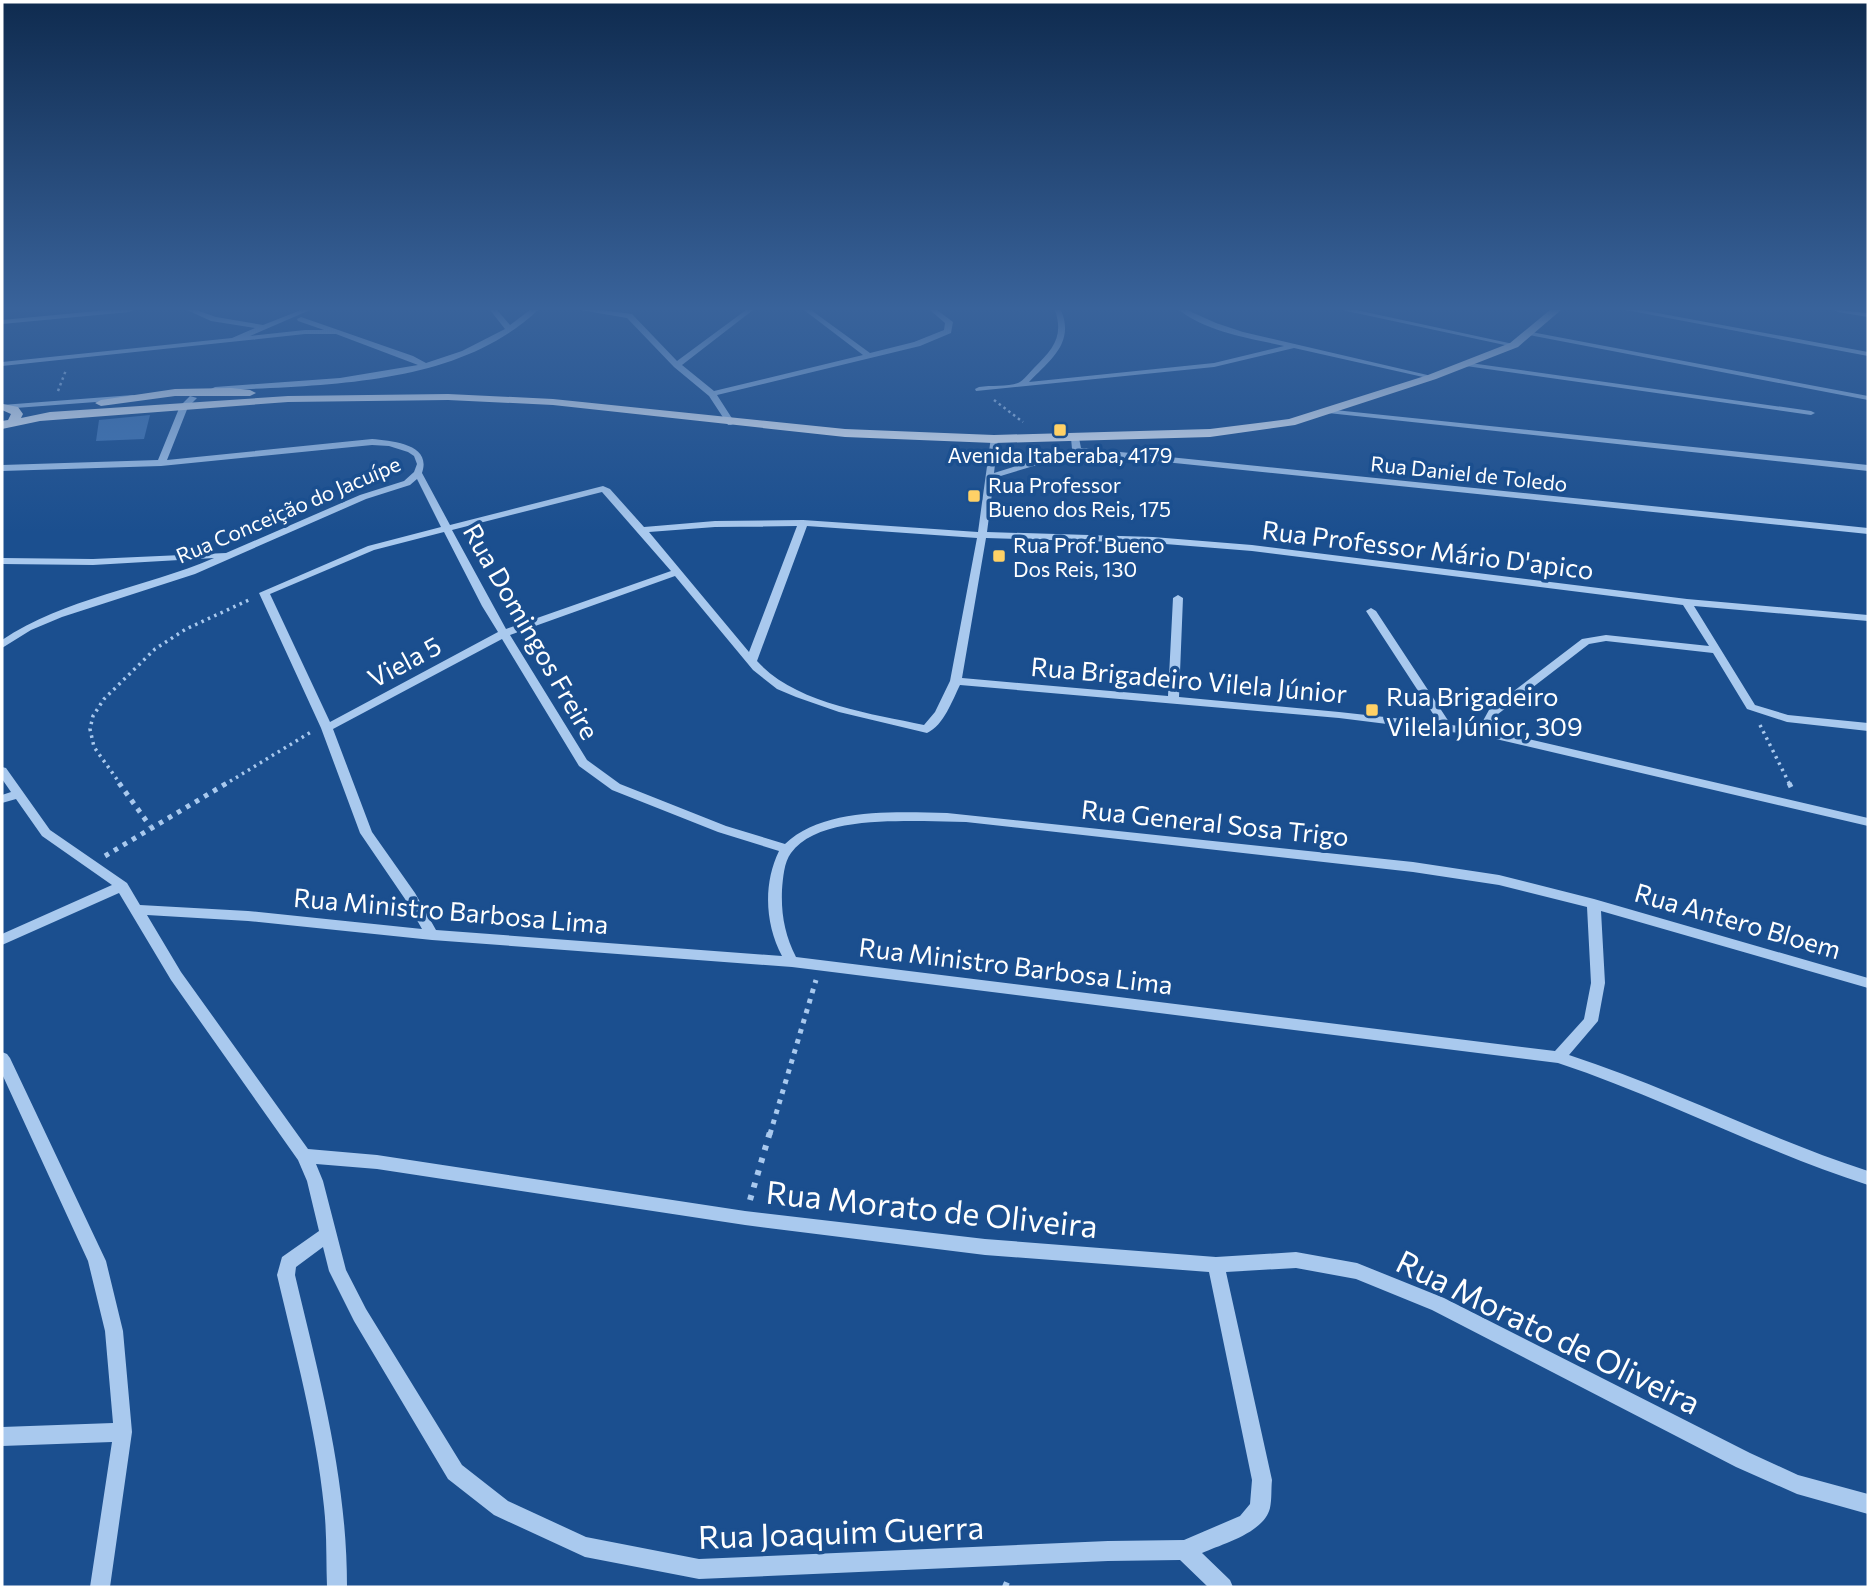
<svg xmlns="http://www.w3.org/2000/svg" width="1870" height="1589" viewBox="0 0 1870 1589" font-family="Commissioner,sans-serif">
<rect width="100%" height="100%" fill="#1b4f8f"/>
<path fill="#4478b7" d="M 150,415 L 144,439 L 96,441 L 99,420 Z"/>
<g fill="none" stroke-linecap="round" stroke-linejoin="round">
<path stroke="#a9c9ee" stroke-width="2.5" stroke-dasharray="2.5 3.5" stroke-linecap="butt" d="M 58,391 L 66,370
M 994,400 L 1023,422"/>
<path stroke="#a9c9ee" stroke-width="3.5" stroke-dasharray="2.5 4.5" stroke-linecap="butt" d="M 1760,725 L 1790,785
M 121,785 L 94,747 L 90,729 L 93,716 L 104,699 L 155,649 L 186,629 L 251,599
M 224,785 L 311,732"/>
<path stroke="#a9c9ee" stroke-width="5" stroke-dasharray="4.5 6" stroke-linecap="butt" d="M 119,783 L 150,826
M 1789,783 L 1792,789
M 105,856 L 227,783
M 770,1134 L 816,980"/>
<path stroke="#a9c9ee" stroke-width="6" stroke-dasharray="5 8" stroke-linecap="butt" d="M 750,1200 L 770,1132
M 1005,1587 L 1010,1575"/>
<path fill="#a9c9ee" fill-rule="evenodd" d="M 108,310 L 133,310 L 129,312 L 2,324 L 2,320 Z
M 187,310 L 196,310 L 216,317 L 263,325 L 301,310 L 310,310 L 250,336 L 305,330 L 324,330 L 298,321 L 297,319 L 301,317 L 413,356 L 426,363 L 462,351 L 505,329 L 490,310 L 497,310 L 510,325 L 530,310 L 538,310 C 455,388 322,384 215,391 L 211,389 L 215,387 L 340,378 L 418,365 L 336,334 L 305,334 L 2,366 L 2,362 L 232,338 L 255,328 L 211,321 Z
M 581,310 L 600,310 L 632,314 L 677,361 L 746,310 L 753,310 L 682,365 L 714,391 L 863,355 L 804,310 L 811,310 L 870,353 L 914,342 L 944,330 L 945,323 L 930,310 L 937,310 L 953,322 L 951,333 L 920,346 L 717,395 L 735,423 L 731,425 L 728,425 L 709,396 L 674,367 L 627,318 Z
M 1055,310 L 1061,310 C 1075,343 1050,360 1029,382 L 1214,363 L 1284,346 C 1249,338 1207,332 1179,310 L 1187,310 L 1216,323 L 1243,332 L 1436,377 L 1432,379 L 1294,348 L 1214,367 L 976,391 L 975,389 L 979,387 C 991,385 1007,387 1018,383 C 1023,381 1030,372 1034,368 C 1053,349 1064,337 1055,310 Z
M 1342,310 L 1356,310 L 1518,345 L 1514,347 Z
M 1626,310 L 1641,310 L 1868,352 L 1868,356 Z
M 1834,310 L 1868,313 L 1868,317 L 1838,312 Z
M 1526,331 L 1868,396 L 1868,400 L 1529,335 L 1526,335 Z
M 1463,362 L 1811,411 L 1815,413 L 1811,415 L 1466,366 L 1463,366 Z
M 133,395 L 137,397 L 136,399 L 2,409 L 2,405 Z
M 190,396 L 197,398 L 188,407 L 167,460 L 372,439 C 393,441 432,444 422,473 L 450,525 L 603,486 L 610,489 L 644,527 L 715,521 L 803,520 L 978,532 L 991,437 L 998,439 L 994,473 L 1072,449 L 1071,438 L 1075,435 L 1079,438 L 1081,448 L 1868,528 L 1868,534 L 1077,453 L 994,478 L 987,532 L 1153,537 L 1252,545 L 1687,599 L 1868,615 L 1868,621 L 1694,606 L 1755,705 L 1788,715 L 1868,723 L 1868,731 L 1787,722 L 1747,709 L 1713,653 L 1606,641 L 1589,644 L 1498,714 L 1490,730 L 1868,818 L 1868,826 L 1483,736 L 1339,718 L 960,685 C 952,701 944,725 927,733 L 839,712 L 796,697 L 777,689 L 753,670 L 675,576 L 510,635 L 587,760 L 620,784 L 726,826 L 785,844 C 823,807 898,812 947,813 L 1413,862 L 1499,875 L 1594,899 L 1868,978 L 1868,988 L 1601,911 L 1605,983 L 1598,1021 L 1569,1055 C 1671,1088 1766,1138 1868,1171 L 1868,1185 C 1762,1151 1664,1098 1558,1063 L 792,967 L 432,940 L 248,921 L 147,915 L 181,972 L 308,1149 L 377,1155 L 745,1211 L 985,1239 L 1216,1257 L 1296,1252 L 1357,1263 L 1444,1298 L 1750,1453 L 1798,1475 L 1868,1494 L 1868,1514 L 1797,1494 L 1736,1467 L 1432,1310 L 1356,1279 L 1296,1268 L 1226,1272 L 1272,1480 C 1271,1489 1272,1499 1270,1508 C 1264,1533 1222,1544 1202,1553 L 1230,1580 L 1233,1587 L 1208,1587 L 1180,1560 L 1108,1561 L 699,1579 L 585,1557 L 494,1515 L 448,1479 L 354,1321 L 329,1271 L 323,1247 L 296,1267 L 295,1275 C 320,1380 347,1478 347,1587 L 327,1587 C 326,1560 327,1534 324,1507 C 316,1428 295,1352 277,1275 L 282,1257 L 319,1231 L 307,1181 L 298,1160 L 171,980 L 119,893 L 2,945 L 2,934 L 112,885 L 42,836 L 16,799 L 2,803 L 2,795 L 11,792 L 2,779 L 2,767 L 6,768 L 50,830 L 127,883 L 140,905 L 248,911 L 422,929 L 405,899 L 360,833 L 321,728 L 259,593 L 368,546 L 441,527 L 417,479 L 410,485 L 366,499 L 195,574 L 62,617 L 31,630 L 2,648 L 2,640 C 64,598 145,588 214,558 L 93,565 L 2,564 L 2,558 L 93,559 L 226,553 L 360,495 L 404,481 L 414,472 L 417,464 L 414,456 L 408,452 L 389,446 L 372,445 L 161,466 L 2,471 L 2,465 L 158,460 L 180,406 ZM 602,492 L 671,571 L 506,629 L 452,530 ZM 797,526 L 749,652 L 649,532 L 715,527 ZM 807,526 L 977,538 L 950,681 L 935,712 L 924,725 C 870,713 796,704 757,661 ZM 444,532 L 482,606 L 498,632 L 330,722 L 270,594 L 374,550 ZM 986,538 L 1153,543 L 1252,551 L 1683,605 L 1709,646 L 1606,635 L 1582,639 L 1489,710 L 1479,728 L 1451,725 L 1376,611 L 1371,608 L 1366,611 L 1439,723 L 1339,712 L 1179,697 L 1183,598 L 1178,595 L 1173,598 L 1168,696 L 962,678 ZM 502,639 L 579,766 L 612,790 L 718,832 L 779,851 C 763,884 765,924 782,956 L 436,930 L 415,893 L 372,832 L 333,729 ZM 924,821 L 966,822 L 1413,872 L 1499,885 L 1587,907 L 1591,983 L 1584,1019 L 1555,1051 L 796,957 C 785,935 781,915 782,890 C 783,878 784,862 791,853 C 815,819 887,821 924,821 ZM 316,1164 L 377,1169 L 745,1225 L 985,1255 L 1209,1272 L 1252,1480 L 1250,1504 L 1240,1516 L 1184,1540 L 1108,1541 L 699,1559 L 586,1537 L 508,1501 L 462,1465 L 366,1309 L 346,1270 L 323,1181 Z
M 1325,409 L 1868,465 L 1868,471 L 1328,413 L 1324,411 Z
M 2,1052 L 7,1054 L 10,1058 L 106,1261 L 123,1331 L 132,1432 L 110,1587 L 90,1587 L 112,1442 L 2,1446 L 2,1427 L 113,1423 L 105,1331 L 88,1261 L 2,1074 Z"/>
<path fill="#f0f6ff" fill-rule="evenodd" d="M 1550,310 L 1561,310 L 1518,347 L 1436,379 L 1295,425 L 1210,437 L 994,443 L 845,437 L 553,405 L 448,400 L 288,402 L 40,421 L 2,429 L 2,421 L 8,420 L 11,414 L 2,410 L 3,404 L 18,407 L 23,414 L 21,418 L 50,412 L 288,396 L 448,394 L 553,399 L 845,429 L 994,435 L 1210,429 L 1289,419 L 1428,375 L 1510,343 Z
M 231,388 L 250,390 L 256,393 L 250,396 L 175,396 L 101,406 L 95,403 L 101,400 L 175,389 Z"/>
</g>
<linearGradient id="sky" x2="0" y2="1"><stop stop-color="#0f2b4f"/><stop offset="0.58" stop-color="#39639b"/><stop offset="1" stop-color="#39639b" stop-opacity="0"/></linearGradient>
<rect width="1870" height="532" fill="url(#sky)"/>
<g fill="#ffd166" stroke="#1b4f8f" stroke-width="2.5">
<rect x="1053" y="423" width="14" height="14" rx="3.5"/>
<rect x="967" y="489" width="14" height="14" rx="3.5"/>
<rect x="992" y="549" width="14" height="14" rx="3.5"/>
<rect x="1365" y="703" width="14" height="14" rx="3.5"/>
</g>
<g text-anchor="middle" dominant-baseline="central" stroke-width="7" stroke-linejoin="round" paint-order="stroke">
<g font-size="21" fill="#fff" stroke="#1b4f8f" text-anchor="start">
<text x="1060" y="454" text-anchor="middle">Avenida Itaberaba, 4179</text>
<text x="988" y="484">Rua Professor<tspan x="988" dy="24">Bueno dos Reis, 175</tspan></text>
<text x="1013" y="544">Rua Prof. Bueno<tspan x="1013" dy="24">Dos Reis, 130</tspan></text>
</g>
<g font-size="21" fill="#fff" stroke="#1b4f8f">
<text transform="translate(1469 473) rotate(6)">Rua Daniel de Toledo</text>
<text transform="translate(288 509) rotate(-23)">Rua Conceição do Jacuípe</text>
</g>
<g font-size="26" fill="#fff" stroke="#1b4f8f">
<text transform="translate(1428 549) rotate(7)">Rua Professor Mário D'apico</text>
<text transform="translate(532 631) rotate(60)">Rua Domingos Freire</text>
<text transform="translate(404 661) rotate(-28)">Viela 5</text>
<text transform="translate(1189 679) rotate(5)">Rua Brigadeiro Vilela Júnior</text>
<text transform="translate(1215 822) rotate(6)">Rua General Sosa Trigo</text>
<text transform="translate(451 910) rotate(5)">Rua Ministro Barbosa Lima</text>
<text transform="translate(1738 920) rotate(16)">Rua Antero Bloem</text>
<text transform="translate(1016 965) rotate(7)">Rua Ministro Barbosa Lima</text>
</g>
<g font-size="26" fill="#fff" stroke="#1b4f8f" text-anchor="start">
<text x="1386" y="695">Rua Brigadeiro<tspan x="1386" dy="30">Vilela Júnior, 309</tspan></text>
</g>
<g font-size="32" fill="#fff" stroke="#1b4f8f">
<text transform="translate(932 1208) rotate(6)">Rua Morato de Oliveira</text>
<text transform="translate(1549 1331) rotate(26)">Rua Morato de Oliveira</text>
<text transform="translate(841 1531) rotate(-2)">Rua Joaquim Guerra</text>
</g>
</g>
<rect width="1870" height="1589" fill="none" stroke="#ffffff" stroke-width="7"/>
</svg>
